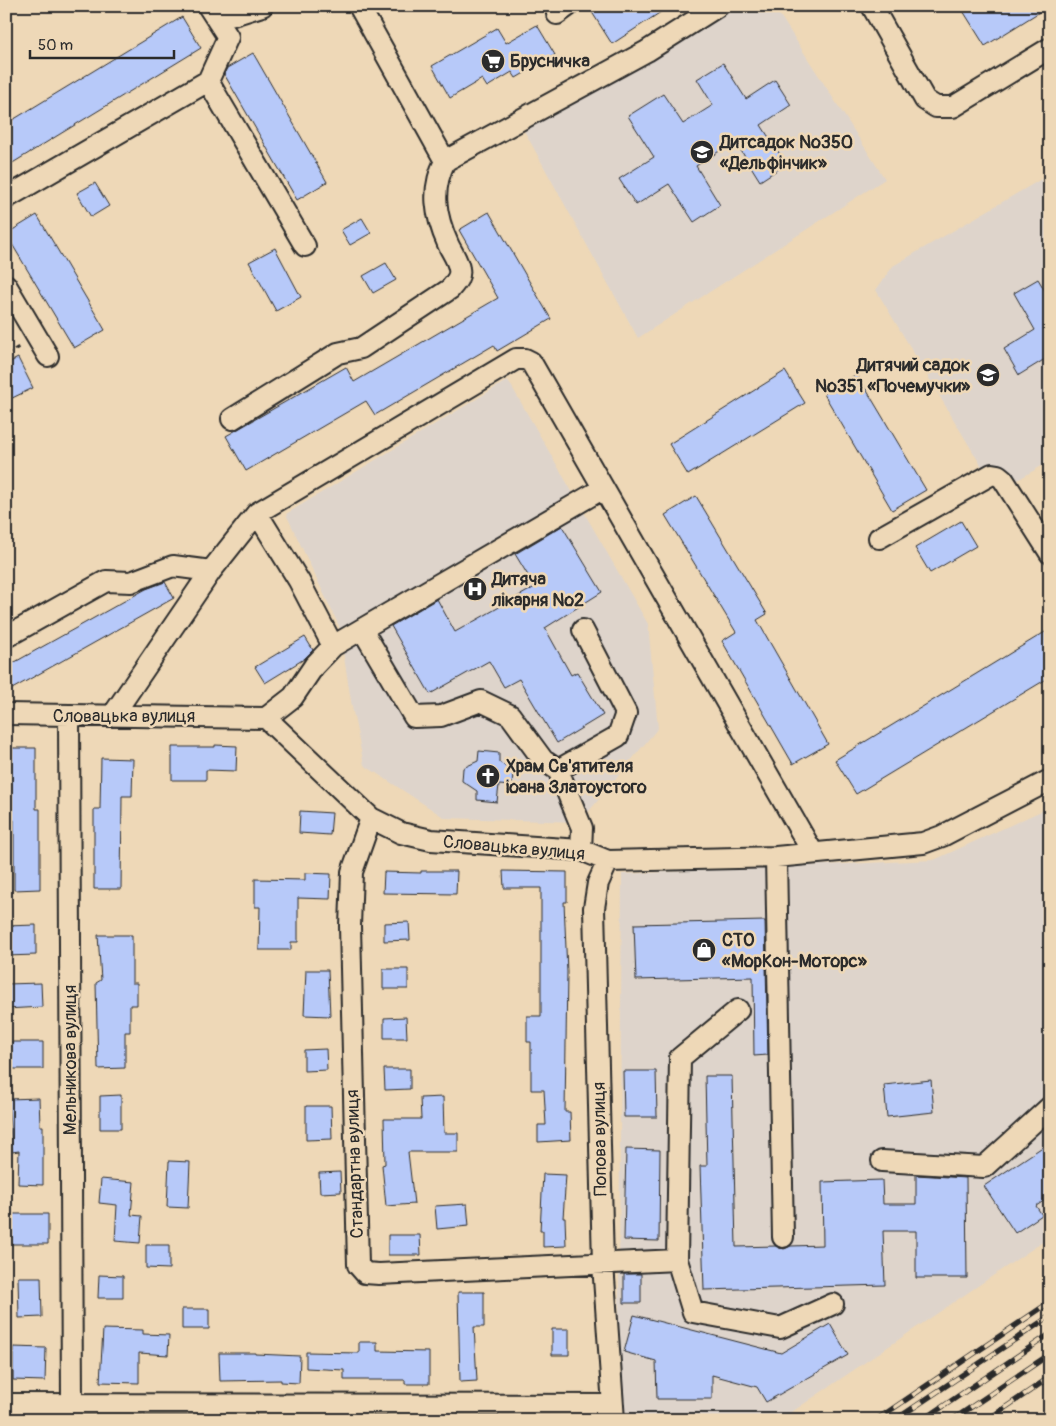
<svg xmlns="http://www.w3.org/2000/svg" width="1056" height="1426" viewBox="0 0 1056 1426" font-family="Pangolin,sans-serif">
<rect width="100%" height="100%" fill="#eed8b7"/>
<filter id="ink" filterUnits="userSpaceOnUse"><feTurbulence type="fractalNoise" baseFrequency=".02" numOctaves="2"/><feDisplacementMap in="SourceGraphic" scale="10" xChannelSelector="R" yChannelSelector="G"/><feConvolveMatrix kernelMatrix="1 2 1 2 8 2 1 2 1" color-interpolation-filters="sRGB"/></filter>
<g filter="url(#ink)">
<path fill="#ded4cb" d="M 696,6 L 774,6 L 885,179 L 638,338 L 521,125 Z
M 1050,174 L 1050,461 L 997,492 L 876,290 L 893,266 Z
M 508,380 L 648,624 L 658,728 L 580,822 L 445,818 L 364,765 L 352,707 L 339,626 L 286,514 Z
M 1050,807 L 1050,1237 L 780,1420 L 618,1420 L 622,874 L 934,860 Z"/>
<path fill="#b7c9f9" stroke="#2b2b2b" d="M 588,6 L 670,6 L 612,44 Z
M 960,6 L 1049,6 L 985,46 Z
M 182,17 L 201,48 L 6,167 L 6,124 Z
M 537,25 L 555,55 L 516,78 L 512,72 L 487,87 L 482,79 L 450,98 L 432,66 L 497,28 L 506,43 Z
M 253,53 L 327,182 L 297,200 L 224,74 L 227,68 Z
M 723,63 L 746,99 L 775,80 L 791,105 L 761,125 L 786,164 L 760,181 L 735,141 L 696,166 L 720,205 L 694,222 L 669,184 L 636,205 L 619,179 L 654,157 L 628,116 L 663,94 L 683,124 L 713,105 L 697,79 Z
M 95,183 L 109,206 L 91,217 L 77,193 Z
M 489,212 L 551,319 L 497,351 L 494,345 L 375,415 L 366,401 L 246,471 L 226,436 L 346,367 L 354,382 L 498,298 L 459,230 Z
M 37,215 L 105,330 L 74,348 L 6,234 Z
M 362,218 L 371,233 L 350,245 L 341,230 Z
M 275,248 L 301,297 L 276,311 L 249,262 Z
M 386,263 L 396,280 L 373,293 L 363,276 Z
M 1038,279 L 1050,299 L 1050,356 L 1019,375 L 1004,349 L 1035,330 L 1014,293 Z
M 18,358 L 33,388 L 6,401 L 6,364 Z
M 785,371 L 805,403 L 688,475 L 669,444 Z
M 857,374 L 926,490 L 892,510 L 824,394 Z
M 696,496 L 767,614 L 757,620 L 828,744 L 793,764 L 722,641 L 736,632 L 665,515 Z
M 961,521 L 976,546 L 930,573 L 915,548 Z
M 562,526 L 602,592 L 545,628 L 571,675 L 577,672 L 603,715 L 557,743 L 519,679 L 504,687 L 489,661 L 430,694 L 391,626 L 437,599 L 455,632 L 535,587 L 515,554 Z
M 165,582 L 174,598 L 12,689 L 6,679 L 6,667 L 146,589 Z
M 1050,629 L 1050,677 L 856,794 L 835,760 Z
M 305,637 L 313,650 L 304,659 L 265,683 L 255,667 Z
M 215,745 L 237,746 L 236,771 L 206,770 L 206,780 L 172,780 L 172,747 L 215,747 Z
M 6,748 L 36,748 L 36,809 L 40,809 L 40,889 L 14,890 L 14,820 L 6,820 Z
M 479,751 L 499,753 L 499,762 L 513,772 L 512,786 L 499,785 L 497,802 L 477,800 L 477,791 L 462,781 L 463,768 L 478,761 Z
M 101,758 L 133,759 L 132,796 L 122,796 L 121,889 L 94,889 L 94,809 L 100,809 Z
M 300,811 L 332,813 L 330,835 L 299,833 Z
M 421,871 L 457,871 L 456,894 L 383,893 L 384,872 L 421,873 Z
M 503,871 L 567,872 L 567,902 L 564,902 L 567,972 L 565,1112 L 570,1112 L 571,1140 L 538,1142 L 538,1125 L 546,1125 L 544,1090 L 531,1090 L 531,1042 L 527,1042 L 527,1016 L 541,1016 L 541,888 L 504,888 Z
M 305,873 L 331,874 L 330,899 L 298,898 L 298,942 L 291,942 L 291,950 L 259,950 L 260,907 L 255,907 L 255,879 L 305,880 Z
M 765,921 L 768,1055 L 754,1056 L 753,977 L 636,980 L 634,924 Z
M 409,922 L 410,940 L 384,941 L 384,923 Z
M 36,925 L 36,955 L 6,956 L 6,926 Z
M 98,935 L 132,935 L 132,983 L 137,983 L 137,1005 L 130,1005 L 130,1032 L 125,1032 L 125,1068 L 98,1069 L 96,983 L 101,980 Z
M 383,969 L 408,969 L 408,989 L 383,989 Z
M 306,970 L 328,970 L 330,1016 L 304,1015 Z
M 41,983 L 42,1007 L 6,1009 L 6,984 Z
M 406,1017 L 407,1038 L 384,1038 L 384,1018 Z
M 9,1042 L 43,1042 L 43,1069 L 9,1069 Z
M 326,1049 L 327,1070 L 304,1071 L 304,1050 Z
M 384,1069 L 410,1069 L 410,1089 L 385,1090 Z
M 623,1071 L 656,1071 L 657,1117 L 624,1117 Z
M 705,1076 L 732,1076 L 736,1247 L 776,1246 L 784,1249 L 791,1246 L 823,1245 L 822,1182 L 882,1180 L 883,1204 L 916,1204 L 916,1175 L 966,1178 L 967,1278 L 916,1278 L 916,1231 L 883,1231 L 885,1285 L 704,1290 L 700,1166 L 707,1166 Z
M 931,1080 L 934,1112 L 887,1117 L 884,1085 Z
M 121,1095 L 121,1129 L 100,1129 L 100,1096 Z
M 443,1097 L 444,1133 L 458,1133 L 458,1152 L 408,1152 L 414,1204 L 386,1206 L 382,1165 L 385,1164 L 384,1119 L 421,1119 L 420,1098 Z
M 39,1098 L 40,1126 L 43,1126 L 43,1185 L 18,1184 L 19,1151 L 12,1152 L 8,1099 Z
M 306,1106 L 331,1106 L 332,1139 L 306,1140 Z
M 1050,1142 L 1050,1197 L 1036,1206 L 1042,1215 L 1015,1233 L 984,1186 Z
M 626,1149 L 660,1150 L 659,1241 L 624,1240 Z
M 169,1161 L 190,1162 L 188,1208 L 167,1207 Z
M 340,1172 L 341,1192 L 320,1193 L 319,1173 Z
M 543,1174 L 566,1175 L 563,1218 L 565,1218 L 566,1246 L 543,1247 L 543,1231 L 540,1231 Z
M 101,1179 L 134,1182 L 131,1215 L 142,1216 L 140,1243 L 115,1241 L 117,1205 L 99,1203 Z
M 467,1204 L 469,1226 L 437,1229 L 435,1206 Z
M 9,1214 L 48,1214 L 48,1244 L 9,1244 Z
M 388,1235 L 420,1235 L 421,1255 L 388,1255 Z
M 146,1245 L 169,1245 L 169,1269 L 146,1268 Z
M 624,1274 L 641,1274 L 641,1303 L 624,1303 Z
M 99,1275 L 123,1276 L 123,1298 L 98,1298 Z
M 18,1277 L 41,1277 L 42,1317 L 19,1318 Z
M 458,1292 L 484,1292 L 484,1327 L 474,1327 L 477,1381 L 460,1382 Z
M 182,1309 L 209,1309 L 209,1329 L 182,1329 Z
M 634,1315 L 781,1353 L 830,1324 L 848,1355 L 766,1402 L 757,1387 L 712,1375 L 712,1399 L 657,1399 L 656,1361 L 624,1352 Z
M 103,1329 L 143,1330 L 143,1334 L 169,1335 L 168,1355 L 139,1353 L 139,1383 L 100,1382 Z
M 552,1329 L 569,1329 L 569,1355 L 552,1355 Z
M 359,1342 L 377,1342 L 377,1351 L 429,1352 L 429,1384 L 405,1384 L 405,1380 L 344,1380 L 344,1370 L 306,1368 L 306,1352 L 359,1353 Z
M 13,1347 L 46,1348 L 45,1381 L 13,1380 Z
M 219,1353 L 255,1353 L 255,1354 L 300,1356 L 299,1383 L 281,1382 L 281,1380 L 220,1381 Z"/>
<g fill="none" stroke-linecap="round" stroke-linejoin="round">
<g stroke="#2b2b2b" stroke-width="24">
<path id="minor" d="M 872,6 L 925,100 L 936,107 L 953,107 L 1050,48
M 557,14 L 568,6
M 217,20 L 262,6
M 208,81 L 228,37 L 208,6
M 445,161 L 647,51 L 718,6
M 6,198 L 208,81 L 305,246
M 6,285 L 48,356
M 232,419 L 338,353 L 361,348 L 450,289 C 455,283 461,277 459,269 C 458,260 451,251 448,244 C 435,215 431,189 445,161 L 359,6
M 257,513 L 516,359 L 525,359 L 531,362 L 813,853
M 879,538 L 992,474 L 998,475 L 1003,479 L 1050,553
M 362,629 L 414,717 L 441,716 L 481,701 L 510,715 L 543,760 L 558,770
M 6,637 L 106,581 L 131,582 L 173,566 L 211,571 L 257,513 L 299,581 L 333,646
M 6,714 L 266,718 L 371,818 L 401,833 L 431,840 L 581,850 L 608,861 L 776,857 L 923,843 L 942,836 L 1050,780
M 113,715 L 211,571
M 69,716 L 72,1403
M 266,718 L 293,697 L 314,666 L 333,646 L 602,489
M 371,818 L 352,872 L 350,926 L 358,1265 L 365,1273 L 379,1274 L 677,1260 L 680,1058 L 738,1010
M 581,850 L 582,828 L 558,770 L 618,736 L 626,713 L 583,630
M 776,857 L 783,1237
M 608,861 L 598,883 L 594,908 L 603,1264 L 614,1420
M 882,1161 L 984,1167 L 1050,1107
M 677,1260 L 693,1312 L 780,1328 L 833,1304
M 6,1404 L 613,1405"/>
</g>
<path stroke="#2b2b2b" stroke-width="3" stroke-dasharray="5 4" stroke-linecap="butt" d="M 6,354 L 21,346"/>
<use href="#minor" stroke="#eed8b7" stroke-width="20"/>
<g stroke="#2b2b2b" stroke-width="5.5">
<path id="rail" d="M 876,1420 L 1050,1302
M 895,1420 L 1050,1316
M 923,1420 L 1050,1334
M 952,1420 L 1050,1354
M 987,1420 L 1050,1377"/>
</g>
<use href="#rail" stroke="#eed8b7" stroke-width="4" stroke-dasharray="11" stroke-linecap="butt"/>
</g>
</g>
<defs>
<g id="supermarket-disc" transform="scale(1.25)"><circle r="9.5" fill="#2b2b2b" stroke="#eed8b7"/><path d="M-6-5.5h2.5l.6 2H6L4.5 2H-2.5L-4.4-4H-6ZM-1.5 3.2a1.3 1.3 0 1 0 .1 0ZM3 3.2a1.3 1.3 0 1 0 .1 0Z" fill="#fff"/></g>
<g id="school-disc" transform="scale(1.25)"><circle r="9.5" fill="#2b2b2b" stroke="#eed8b7"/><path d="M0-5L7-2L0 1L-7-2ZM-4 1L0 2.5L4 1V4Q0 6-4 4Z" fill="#fff"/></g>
<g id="hospital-disc" transform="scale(1.25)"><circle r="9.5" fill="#2b2b2b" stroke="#eed8b7"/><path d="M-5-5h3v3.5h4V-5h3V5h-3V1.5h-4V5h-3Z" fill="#fff"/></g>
<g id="church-disc" transform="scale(1.25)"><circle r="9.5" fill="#2b2b2b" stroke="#eed8b7"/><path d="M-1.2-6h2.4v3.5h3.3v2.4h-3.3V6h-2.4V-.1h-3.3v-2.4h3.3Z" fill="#fff"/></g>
<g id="shop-disc" transform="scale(1.25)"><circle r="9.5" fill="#2b2b2b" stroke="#eed8b7"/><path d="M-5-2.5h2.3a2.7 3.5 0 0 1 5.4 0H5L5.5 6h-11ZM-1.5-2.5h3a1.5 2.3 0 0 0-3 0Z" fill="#fff"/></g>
</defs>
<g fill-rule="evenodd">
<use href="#supermarket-disc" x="493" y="61"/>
<use href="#school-disc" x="702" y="152"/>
<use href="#school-disc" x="988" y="375"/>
<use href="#hospital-disc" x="475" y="589"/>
<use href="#church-disc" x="488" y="776"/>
<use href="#shop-disc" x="704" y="950"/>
</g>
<g text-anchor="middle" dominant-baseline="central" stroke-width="5" stroke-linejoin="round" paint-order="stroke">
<g font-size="18" font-weight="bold" fill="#2b2b2b" stroke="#eed8b7" text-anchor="start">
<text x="510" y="61">Брусничка</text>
<text x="720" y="142">Дитсадок №350<tspan x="720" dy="21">«Дельфінчик»</tspan></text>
<text x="970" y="365" text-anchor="end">Дитячий садок<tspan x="970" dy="21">№351 «Почемучки»</tspan></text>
<text x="492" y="579">Дитяча<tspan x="492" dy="21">лікарня №2</tspan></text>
<text x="506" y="766">Храм Св'ятителя<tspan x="506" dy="21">іоана Златоустого</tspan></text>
<text x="722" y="940">СТО<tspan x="722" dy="21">«МорКон-Моторс»</tspan></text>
</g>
<g font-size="18" fill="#2b2b2b" stroke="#eed8b7">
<text x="124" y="716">Словацька вулиця</text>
<text transform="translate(514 848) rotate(5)">Словацька вулиця</text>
<text transform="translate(70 1060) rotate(-90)">Мельникова вулиця</text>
<text transform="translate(600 1139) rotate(-91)">Попова вулиця</text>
<text transform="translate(355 1164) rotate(-92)">Стандартна вулиця</text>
</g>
</g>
<rect width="1056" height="1426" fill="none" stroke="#eed8b7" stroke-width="25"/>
<rect x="12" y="12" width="1031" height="1401" fill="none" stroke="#2b2b2b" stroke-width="2" filter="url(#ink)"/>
<path d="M30 50v8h144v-8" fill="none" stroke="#2b2b2b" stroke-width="2.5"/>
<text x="38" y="50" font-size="15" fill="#2b2b2b" stroke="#eed8b7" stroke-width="4" paint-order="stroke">50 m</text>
</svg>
